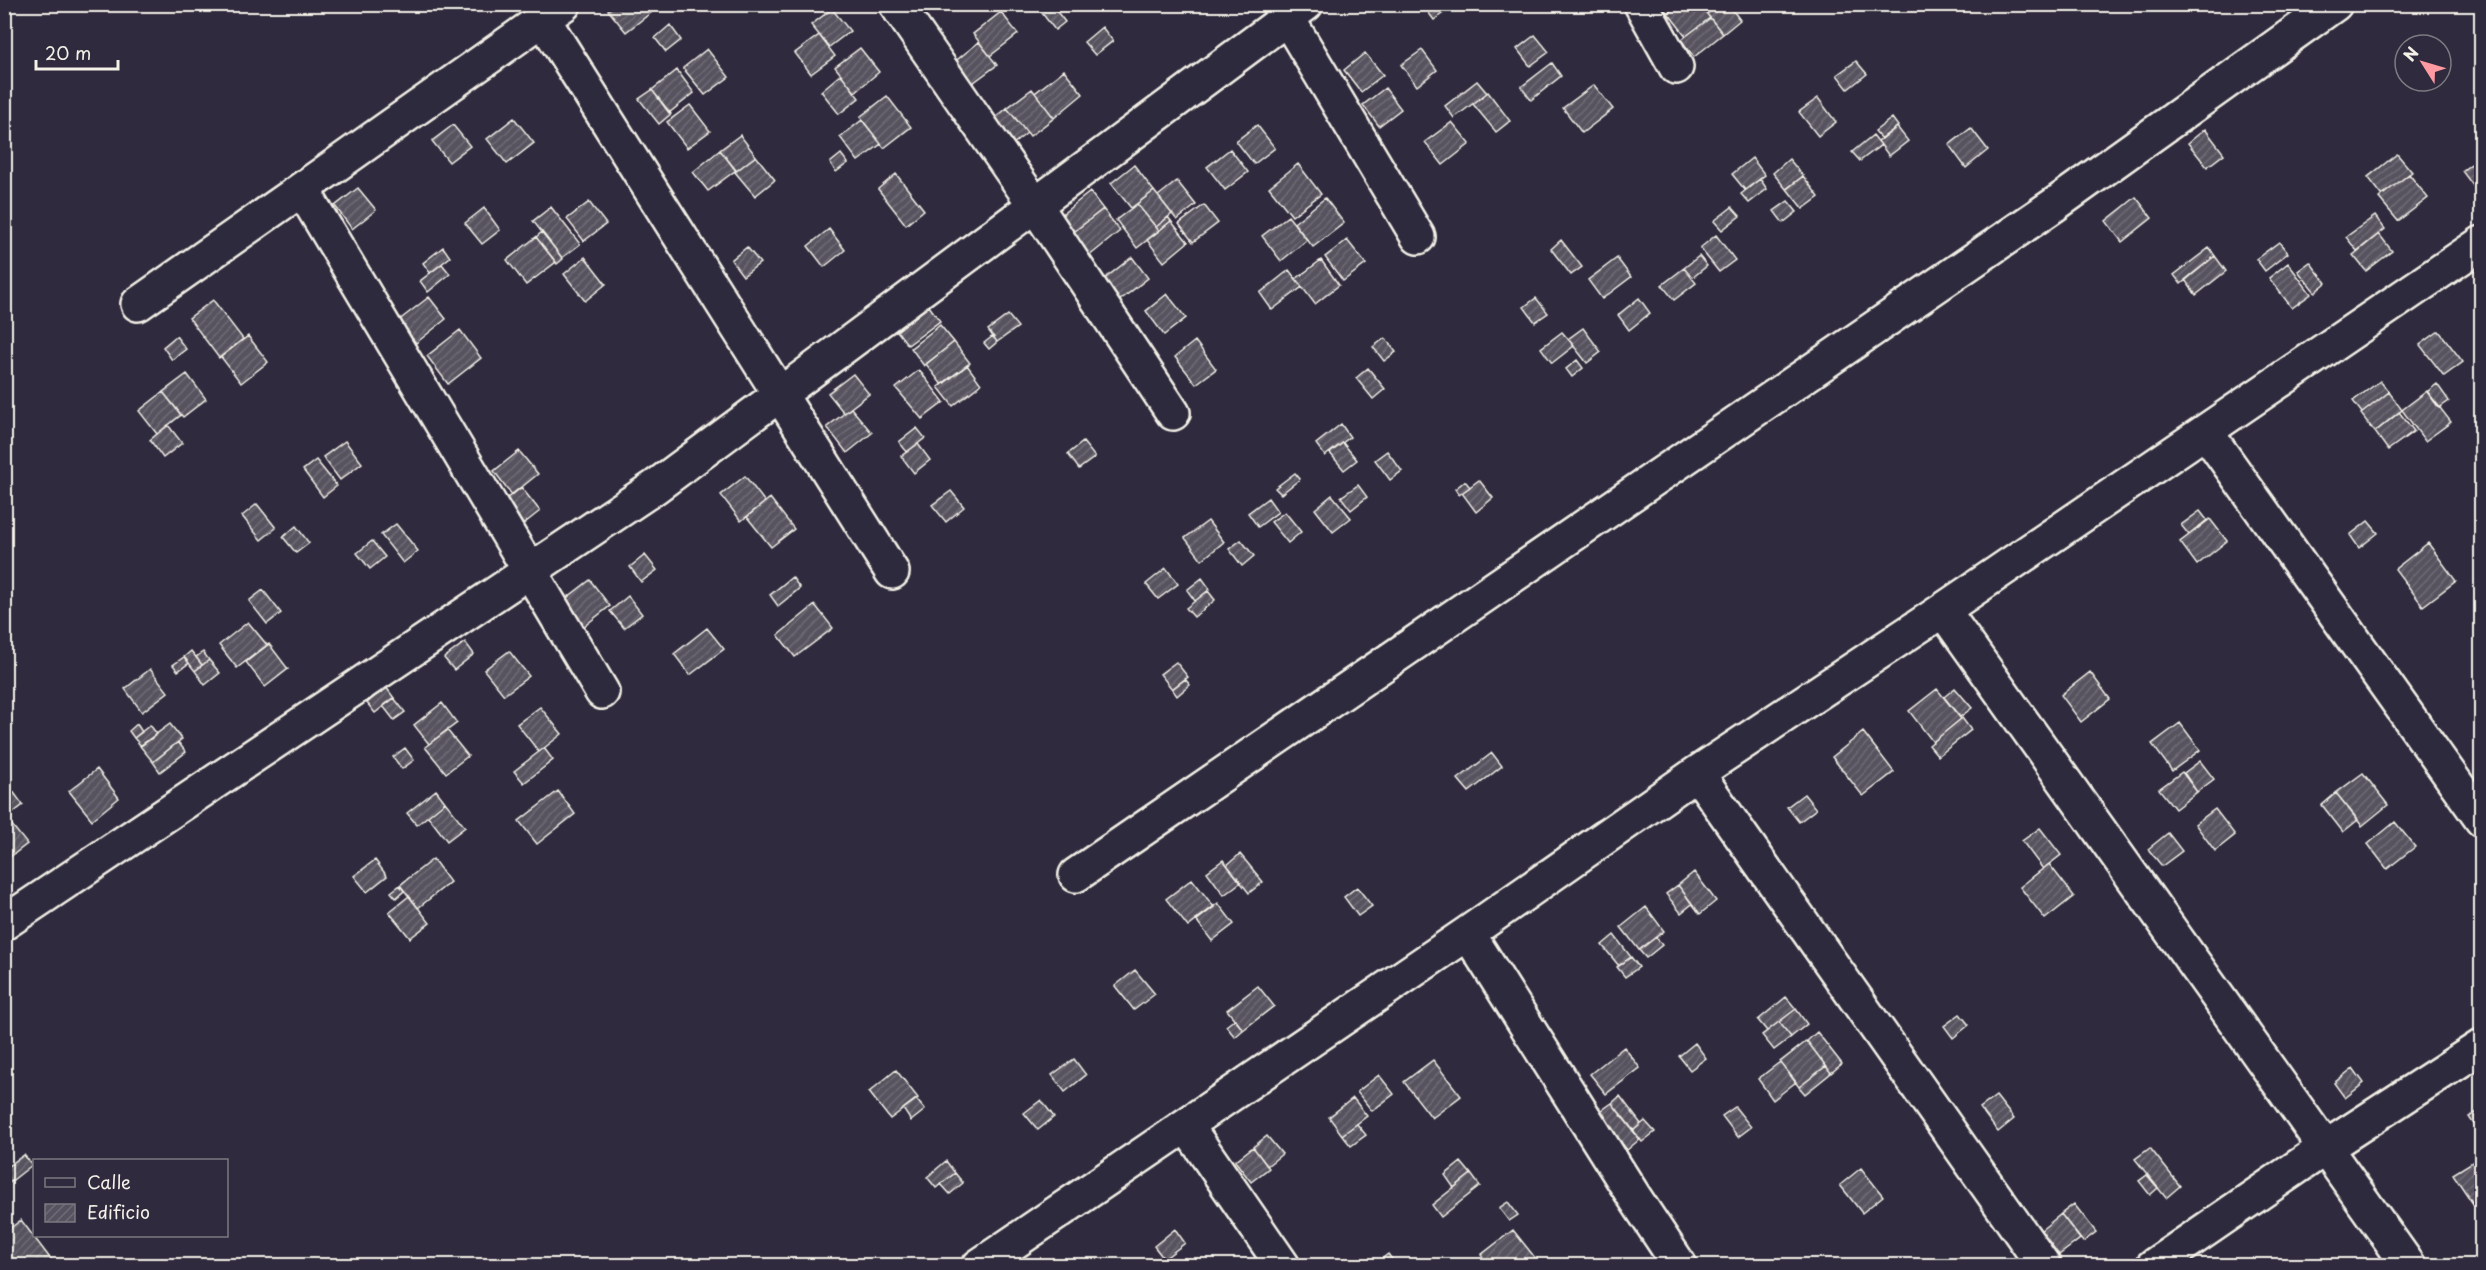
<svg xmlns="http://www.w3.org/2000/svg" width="2486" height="1270" viewBox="0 0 2486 1270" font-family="'Playpen Sans',sans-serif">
<defs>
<pattern id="building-hatch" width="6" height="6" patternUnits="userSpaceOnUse" patternTransform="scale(1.5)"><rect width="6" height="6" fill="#56525f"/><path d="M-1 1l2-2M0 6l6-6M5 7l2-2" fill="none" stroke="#6f6b76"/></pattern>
</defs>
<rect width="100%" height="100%" fill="#2f2a3d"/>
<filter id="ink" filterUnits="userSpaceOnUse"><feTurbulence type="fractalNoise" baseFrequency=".0167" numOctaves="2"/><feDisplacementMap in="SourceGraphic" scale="12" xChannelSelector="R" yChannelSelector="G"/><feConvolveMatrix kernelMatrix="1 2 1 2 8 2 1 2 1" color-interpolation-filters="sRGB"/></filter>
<g filter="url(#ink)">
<path fill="url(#building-hatch)" stroke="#f4f1e8" stroke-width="1.5" d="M 616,4 L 648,4 L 653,11 L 626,32 L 608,10 Z
M 1035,4 L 1051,4 L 1065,22 L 1055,30 Z
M 1422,4 L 1455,4 L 1434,20 Z
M 1679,4 L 1700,4 L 1710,18 L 1686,36 L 1668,13 Z
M 1719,4 L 1728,4 L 1740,20 L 1723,34 L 1707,14 Z
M 832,9 L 850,31 L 829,47 L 811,25 Z
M 1001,12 L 1018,34 L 990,56 L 973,34 Z
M 1710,18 L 1723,34 L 1694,57 L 1681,40 Z
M 670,25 L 681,40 L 666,52 L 655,38 Z
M 1102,27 L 1113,41 L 1095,55 L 1084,42 Z
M 819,35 L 835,56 L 811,74 L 795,53 Z
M 1535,35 L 1549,52 L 1530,66 L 1517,49 Z
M 979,42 L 997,65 L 970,85 L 953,63 Z
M 860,48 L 879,72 L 855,92 L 835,67 Z
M 707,49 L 729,77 L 705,95 L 683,68 Z
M 1422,50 L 1437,70 L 1417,86 L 1401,65 Z
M 1365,53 L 1383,75 L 1361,92 L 1344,70 Z
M 1856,61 L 1867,74 L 1848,89 L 1837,75 Z
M 1552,63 L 1561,76 L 1531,100 L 1521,87 Z
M 677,70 L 694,93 L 669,113 L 652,90 Z
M 1064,70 L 1083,94 L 1054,118 L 1035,93 Z
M 841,74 L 859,98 L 839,114 L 821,91 Z
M 1477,81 L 1487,93 L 1454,118 L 1445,106 Z
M 1594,85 L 1613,109 L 1582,133 L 1563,108 Z
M 1385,88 L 1401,109 L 1379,126 L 1363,105 Z
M 1032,89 L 1054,118 L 1030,136 L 1007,108 Z
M 652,90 L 671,114 L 659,124 L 639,99 Z
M 1488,92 L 1510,121 L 1496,132 L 1473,104 Z
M 887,96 L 911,127 L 884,148 L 860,117 Z
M 1818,98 L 1836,122 L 1818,136 L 1799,112 Z
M 690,105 L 710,131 L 687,148 L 667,122 Z
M 1007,108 L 1027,133 L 1007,149 L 988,124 Z
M 514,118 L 534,143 L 507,164 L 487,139 Z
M 1892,118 L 1898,126 L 1882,139 L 1875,131 Z
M 862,120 L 881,144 L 858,161 L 840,137 Z
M 1452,122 L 1470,144 L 1443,165 L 1425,142 Z
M 453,125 L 470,146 L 449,162 L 432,141 Z
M 1257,125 L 1275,148 L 1254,164 L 1236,141 Z
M 1897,127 L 1908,141 L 1889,156 L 1878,141 Z
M 1971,128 L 1988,150 L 1966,168 L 1949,145 Z
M 2205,129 L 2224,154 L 2207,167 L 2188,143 Z
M 740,135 L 756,156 L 736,171 L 720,150 Z
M 1873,135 L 1881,145 L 1860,161 L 1852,152 Z
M 1230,149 L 1248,172 L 1225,190 L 1207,167 Z
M 720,150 L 736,170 L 708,191 L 693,172 Z
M 841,154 L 848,163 L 836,172 L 830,163 Z
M 2397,154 L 2412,172 L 2382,195 L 2368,177 Z
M 756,156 L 775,180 L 755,196 L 735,172 Z
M 2481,157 L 2482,194 L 2480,195 L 2462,171 Z
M 1752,158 L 1765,175 L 1745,190 L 1732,174 Z
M 1789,159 L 1803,176 L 1786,189 L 1773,173 Z
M 1298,164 L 1321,194 L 1292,216 L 1269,187 Z
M 1134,165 L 1154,191 L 1131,208 L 1111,183 Z
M 896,174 L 924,210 L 906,225 L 878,189 Z
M 2409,174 L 2428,198 L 2398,221 L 2379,198 Z
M 1803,176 L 1819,197 L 1803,209 L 1787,189 Z
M 1760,179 L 1767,189 L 1749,203 L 1741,194 Z
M 1177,181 L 1196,205 L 1177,220 L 1158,196 Z
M 358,188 L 376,210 L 352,229 L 335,206 Z
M 1154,191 L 1172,214 L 1156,227 L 1137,204 Z
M 1090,192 L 1103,209 L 1066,238 L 1052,222 Z
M 2136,197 L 2152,218 L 2122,242 L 2106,221 Z
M 1325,198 L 1344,223 L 1313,247 L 1294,223 Z
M 1788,201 L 1797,212 L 1783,223 L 1774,211 Z
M 589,202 L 606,224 L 584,241 L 567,219 Z
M 1137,204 L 1159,231 L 1137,248 L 1116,220 Z
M 1204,205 L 1218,223 L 1193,242 L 1179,224 Z
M 551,207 L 580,244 L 562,258 L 533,221 Z
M 1732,207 L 1740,216 L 1722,230 L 1714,221 Z
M 484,208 L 500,230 L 482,244 L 465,223 Z
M 1103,209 L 1120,231 L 1083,261 L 1066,238 Z
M 1288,216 L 1307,240 L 1281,261 L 1262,236 Z
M 2375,216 L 2385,229 L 2357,251 L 2346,237 Z
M 1168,217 L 1171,221 L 1159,231 L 1156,227 Z
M 1171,221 L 1188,242 L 1164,262 L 1147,240 Z
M 829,229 L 845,250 L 824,267 L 808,246 Z
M 542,232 L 563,259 L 557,264 L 536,237 Z
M 2379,234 L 2392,251 L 2366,271 L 2353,255 Z
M 1716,235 L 1735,260 L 1719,272 L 1700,248 Z
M 536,237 L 556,262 L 526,285 L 507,260 Z
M 1347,240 L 1366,264 L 1343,281 L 1325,257 Z
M 1561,240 L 1582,267 L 1571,275 L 1551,249 Z
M 2279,242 L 2288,253 L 2265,271 L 2256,259 Z
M 443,247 L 450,257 L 430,273 L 423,263 Z
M 747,247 L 760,263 L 743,276 L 731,260 Z
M 2209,248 L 2215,256 L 2181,284 L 2174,275 Z
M 1699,256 L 1707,266 L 1692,278 L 1684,268 Z
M 2215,256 L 2226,271 L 2196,295 L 2185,280 Z
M 585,257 L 606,284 L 585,301 L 564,274 Z
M 1132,257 L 1148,278 L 1119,301 L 1103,280 Z
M 1617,258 L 1631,277 L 1602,299 L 1588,280 Z
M 1321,260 L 1339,285 L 1315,304 L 1296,279 Z
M 2310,262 L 2326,283 L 2315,292 L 2298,271 Z
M 2288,263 L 2311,294 L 2292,308 L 2269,278 Z
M 442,264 L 450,274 L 428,292 L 420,281 Z
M 1684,268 L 1696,283 L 1674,300 L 1662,285 Z
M 1289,270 L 1302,287 L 1272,310 L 1260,293 Z
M 1167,294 L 1186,318 L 1164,335 L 1146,311 Z
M 429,297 L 446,319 L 416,343 L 398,321 Z
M 1536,298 L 1548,313 L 1535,322 L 1524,307 Z
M 1639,298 L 1650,313 L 1629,330 L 1618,315 Z
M 213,300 L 243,339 L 219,358 L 189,318 Z
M 929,306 L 940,321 L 908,345 L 897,331 Z
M 1008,315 L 1018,327 L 997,342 L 988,330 Z
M 940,325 L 954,342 L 924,366 L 911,348 Z
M 1583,328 L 1601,352 L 1587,363 L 1568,339 Z
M 460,330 L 481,358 L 448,384 L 427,356 Z
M 2439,331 L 2463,362 L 2444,376 L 2420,345 Z
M 1562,332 L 1574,346 L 1552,363 L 1541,348 Z
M 176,336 L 186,349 L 172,360 L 163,347 Z
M 248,336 L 268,362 L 241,383 L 221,357 Z
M 993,336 L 997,342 L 989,349 L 984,343 Z
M 1385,338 L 1396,352 L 1384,361 L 1373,347 Z
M 1195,341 L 1216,369 L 1196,384 L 1175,357 Z
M 954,342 L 970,363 L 942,385 L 926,364 Z
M 1577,360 L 1583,368 L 1572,377 L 1566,369 Z
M 967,365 L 981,384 L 953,406 L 938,387 Z
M 1368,368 L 1385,389 L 1373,399 L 1356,378 Z
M 919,370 L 944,402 L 922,419 L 896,388 Z
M 187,374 L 206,399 L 183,417 L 163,392 Z
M 853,374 L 869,394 L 844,413 L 828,393 Z
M 2380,381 L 2389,392 L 2362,413 L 2353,401 Z
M 2437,384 L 2449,401 L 2439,408 L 2427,392 Z
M 2427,391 L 2451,422 L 2425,441 L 2402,410 Z
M 163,392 L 181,415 L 157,434 L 139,411 Z
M 2389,392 L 2402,410 L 2375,432 L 2361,414 Z
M 851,408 L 872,433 L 847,453 L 827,427 Z
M 2399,412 L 2414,431 L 2388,450 L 2375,432 Z
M 1341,424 L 1350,437 L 1325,456 L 1316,444 Z
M 168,425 L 182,443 L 163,458 L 150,440 Z
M 917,428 L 925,438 L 907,452 L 899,442 Z
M 345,441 L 362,463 L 340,480 L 323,457 Z
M 1083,442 L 1095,457 L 1079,469 L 1068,454 Z
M 1343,443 L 1357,460 L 1344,470 L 1330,453 Z
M 918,444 L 930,460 L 914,473 L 901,456 Z
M 519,451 L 538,474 L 512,495 L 494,471 Z
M 1387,451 L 1402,471 L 1390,480 L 1375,460 Z
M 316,460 L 337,486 L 323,497 L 303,470 Z
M 1295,473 L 1300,479 L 1281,494 L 1275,488 Z
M 745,476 L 765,502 L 741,521 L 721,495 Z
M 1479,480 L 1493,498 L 1476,512 L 1462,493 Z
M 1465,481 L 1470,487 L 1459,495 L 1455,489 Z
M 1358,485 L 1367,497 L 1351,510 L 1341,497 Z
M 521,487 L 540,511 L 516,530 L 497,506 Z
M 951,491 L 964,507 L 946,522 L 932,505 Z
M 1332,495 L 1351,518 L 1333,532 L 1315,509 Z
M 770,498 L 794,529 L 771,547 L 747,517 Z
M 1268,498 L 1278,512 L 1258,527 L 1248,513 Z
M 257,504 L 276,528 L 261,540 L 242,516 Z
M 2200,511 L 2207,520 L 2189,535 L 2181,525 Z
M 1285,512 L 1301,532 L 1288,543 L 1271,522 Z
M 2210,519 L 2227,541 L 2197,565 L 2180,542 Z
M 1208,521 L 1224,542 L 1202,560 L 1185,538 Z
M 2368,521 L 2378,533 L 2359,548 L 2350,535 Z
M 396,524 L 418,551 L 403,563 L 381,535 Z
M 296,526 L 309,543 L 296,553 L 283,537 Z
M 1241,540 L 1254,556 L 1242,566 L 1229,549 Z
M 372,541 L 385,557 L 370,569 L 357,553 Z
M 2428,543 L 2456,581 L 2423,606 L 2395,569 Z
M 645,555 L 657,570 L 641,582 L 630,567 Z
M 1166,568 L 1178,584 L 1158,599 L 1146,584 Z
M 792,577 L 800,588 L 778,606 L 770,595 Z
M 1202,578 L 1210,589 L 1195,601 L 1187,590 Z
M 590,580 L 610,606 L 583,627 L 563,601 Z
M 263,590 L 281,613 L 267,624 L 249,601 Z
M 1208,591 L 1215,600 L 1194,617 L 1186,608 Z
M 628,596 L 642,614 L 624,628 L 610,611 Z
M 815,605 L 833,628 L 795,657 L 778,635 Z
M 248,622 L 267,645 L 237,668 L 219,645 Z
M 707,628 L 724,649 L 690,675 L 674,654 Z
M 465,642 L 474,654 L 454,670 L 444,658 Z
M 269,644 L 288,669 L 265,687 L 246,662 Z
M 191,651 L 202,665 L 195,671 L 184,657 Z
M 509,651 L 529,676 L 504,695 L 484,670 Z
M 203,652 L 209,660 L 202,665 L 196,657 Z
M 184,657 L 189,663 L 178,671 L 173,665 Z
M 209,660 L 220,673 L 205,685 L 195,671 Z
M 1176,662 L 1188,677 L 1172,689 L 1160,674 Z
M 150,669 L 168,692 L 142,712 L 125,689 Z
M 2090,672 L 2110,699 L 2081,722 L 2061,695 Z
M 1185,679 L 1190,685 L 1177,696 L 1172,689 Z
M 386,687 L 394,698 L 375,713 L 367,703 Z
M 1955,688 L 1972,708 L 1960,717 L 1944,697 Z
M 1937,689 L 1961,719 L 1933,742 L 1909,711 Z
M 394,698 L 405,712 L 394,720 L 383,706 Z
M 442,703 L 457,723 L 429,744 L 414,725 Z
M 540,707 L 562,734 L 539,752 L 517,724 Z
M 1962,718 L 1971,730 L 1938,756 L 1929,745 Z
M 2180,723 L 2200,750 L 2172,771 L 2152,744 Z
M 137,724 L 142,732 L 134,738 L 129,731 Z
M 170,724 L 182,739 L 153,762 L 140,746 Z
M 150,725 L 157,734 L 141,746 L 134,738 Z
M 447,730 L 468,756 L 446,773 L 425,747 Z
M 1863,732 L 1894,772 L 1863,796 L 1832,757 Z
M 178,742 L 186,752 L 160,772 L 153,762 Z
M 405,748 L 414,760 L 402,769 L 393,757 Z
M 544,748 L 553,760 L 524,783 L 514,771 Z
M 1492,753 L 1502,766 L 1469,792 L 1458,779 Z
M 2200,761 L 2214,779 L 2197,792 L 2184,773 Z
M 97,769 L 119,798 L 92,820 L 69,791 Z
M 2182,772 L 2197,792 L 2175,809 L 2159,789 Z
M 2363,773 L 2388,805 L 2362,826 L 2336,793 Z
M 12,790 L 23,805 L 9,816 L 4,811 L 4,796 Z
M 436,790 L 445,802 L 417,825 L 407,813 Z
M 558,791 L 575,814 L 537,844 L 519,821 Z
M 2336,793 L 2358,820 L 2343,832 L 2322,805 Z
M 1804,794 L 1816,809 L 1799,822 L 1787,807 Z
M 445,802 L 465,827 L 447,841 L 428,816 Z
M 2215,809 L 2235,835 L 2215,851 L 2195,824 Z
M 7,819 L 27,844 L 10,857 L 4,850 L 4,821 Z
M 2395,822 L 2415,847 L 2387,869 L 2368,844 Z
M 2040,828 L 2061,855 L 2043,869 L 2022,841 Z
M 2168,833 L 2182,851 L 2162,866 L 2148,849 Z
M 1240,854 L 1263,882 L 1249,893 L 1227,865 Z
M 433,859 L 450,882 L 418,908 L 400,885 Z
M 375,860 L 387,876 L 367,892 L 354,876 Z
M 1223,860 L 1241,882 L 1224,895 L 1207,872 Z
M 2049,864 L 2074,896 L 2045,919 L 2020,887 Z
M 1694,872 L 1716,901 L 1700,914 L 1678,885 Z
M 1192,879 L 1214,907 L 1188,927 L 1166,899 Z
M 400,885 L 404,891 L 396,898 L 391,892 Z
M 1678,885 L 1692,904 L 1681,913 L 1666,894 Z
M 1357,887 L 1372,906 L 1358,916 L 1344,897 Z
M 409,896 L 430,923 L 410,938 L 389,912 Z
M 1218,903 L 1234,924 L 1212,941 L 1196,920 Z
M 1646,907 L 1664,931 L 1639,950 L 1621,927 Z
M 1614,935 L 1631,957 L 1619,966 L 1602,945 Z
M 1656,937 L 1662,945 L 1646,958 L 1639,950 Z
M 1631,957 L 1639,967 L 1625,977 L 1617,967 Z
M 1135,970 L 1155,994 L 1134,1010 L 1115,986 Z
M 1258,986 L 1274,1006 L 1243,1030 L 1227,1010 Z
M 1786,997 L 1796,1009 L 1767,1031 L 1758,1020 Z
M 1796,1009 L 1807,1024 L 1791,1037 L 1779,1022 Z
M 1960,1014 L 1969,1025 L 1953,1038 L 1944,1026 Z
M 1235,1019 L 1243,1030 L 1235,1037 L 1226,1026 Z
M 1779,1022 L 1791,1037 L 1774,1050 L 1762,1035 Z
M 1817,1032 L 1842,1064 L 1831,1073 L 1807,1041 Z
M 1807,1041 L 1826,1066 L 1799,1087 L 1780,1062 Z
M 1695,1043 L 1706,1058 L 1690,1070 L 1679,1056 Z
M 1624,1047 L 1640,1068 L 1606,1094 L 1590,1074 Z
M 1074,1059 L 1086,1075 L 1065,1092 L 1052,1075 Z
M 1433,1060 L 1461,1096 L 1432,1118 L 1404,1082 Z
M 1780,1062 L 1796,1082 L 1773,1100 L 1758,1079 Z
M 1826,1066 L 1831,1073 L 1805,1094 L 1799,1087 Z
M 2353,1068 L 2364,1083 L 2345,1098 L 2334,1083 Z
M 896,1070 L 918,1098 L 890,1119 L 869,1092 Z
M 1379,1075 L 1394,1094 L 1372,1111 L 1357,1092 Z
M 1620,1096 L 1641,1124 L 1633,1131 L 1612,1103 Z
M 1996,1096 L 2014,1119 L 1998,1132 L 1980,1108 Z
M 1353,1098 L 1367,1116 L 1342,1135 L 1329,1117 Z
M 916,1099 L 925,1110 L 911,1121 L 903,1109 Z
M 1041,1100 L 1054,1117 L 1038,1130 L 1024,1113 Z
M 1612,1103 L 1640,1139 L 1627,1150 L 1598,1113 Z
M 1735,1107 L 1751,1127 L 1738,1137 L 1722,1116 Z
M 2482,1109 L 2482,1136 L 2469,1117 Z
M 1645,1121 L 1655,1132 L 1642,1142 L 1633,1131 Z
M 1357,1124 L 1366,1135 L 1351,1146 L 1342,1135 Z
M 1267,1136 L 1282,1154 L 1267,1166 L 1253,1147 Z
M 1253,1147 L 1269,1168 L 1251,1182 L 1235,1161 Z
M 2150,1148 L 2180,1186 L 2166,1198 L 2135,1159 Z
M 24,1155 L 32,1165 L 9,1183 L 4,1177 L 4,1169 Z
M 2482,1156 L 2482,1217 L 2453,1174 Z
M 946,1161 L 955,1173 L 936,1188 L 927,1177 Z
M 1461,1162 L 1471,1174 L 1454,1188 L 1445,1175 Z
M 1861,1168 L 1883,1196 L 1862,1213 L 1840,1185 Z
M 955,1173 L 963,1183 L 950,1194 L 941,1184 Z
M 1471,1174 L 1480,1186 L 1441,1217 L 1432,1205 Z
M 2147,1175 L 2158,1188 L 2150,1195 L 2139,1181 Z
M 1508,1202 L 1518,1215 L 1509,1221 L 1499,1208 Z
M 2074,1204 L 2096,1232 L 2083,1242 L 2061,1214 Z
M 2061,1214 L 2080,1239 L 2059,1255 L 2040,1231 Z
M 21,1220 L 56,1266 L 4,1266 L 4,1233 Z
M 1175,1229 L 1185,1243 L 1164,1259 L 1154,1246 Z
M 1513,1230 L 1540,1264 L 1489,1266 L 1481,1255 Z
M 1388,1254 L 1397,1266 L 1373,1266 Z"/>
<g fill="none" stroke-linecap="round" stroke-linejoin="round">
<g stroke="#f4f1e8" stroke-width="38">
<path id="minor" d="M 564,4 L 302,189 L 602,692
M 896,4 L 1035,205 L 1173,413
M 1279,4 L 1418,237
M 1641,4 L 1676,67
M 543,19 L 892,572
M 138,304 L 302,189
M 2206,432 L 2482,820
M 1943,610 L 2409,1266
M 1697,773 L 2044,1266
M 1076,875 L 2054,205 L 2335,4
M 4,923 L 655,487 L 1306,4
M 1468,933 L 1633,1195 L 1680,1266
M 1186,1125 L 1283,1266
M 979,1266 L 1468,933 L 1697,773 L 1943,610 L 2482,243
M 2153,1266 L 2325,1148 L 2482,1046"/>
</g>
<use href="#minor" stroke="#2f2a3d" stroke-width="33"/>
</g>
</g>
<rect width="2486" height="1270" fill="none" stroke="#2f2a3d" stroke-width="24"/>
<rect x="12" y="12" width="2462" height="1246" fill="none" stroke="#f4f1e8" stroke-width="2" filter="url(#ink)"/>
<rect x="33" y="1159" width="195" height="78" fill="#2f2a3d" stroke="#7e7a81" stroke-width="1.5"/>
<rect x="45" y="1178" width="30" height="9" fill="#2f2a3d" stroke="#7e7a81" stroke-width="1.5"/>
<text x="87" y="1189" font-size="18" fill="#f4f1e8">Calle</text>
<rect x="45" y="1204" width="30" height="18" fill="url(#building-hatch)" stroke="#7e7a81" stroke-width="1.5"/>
<text x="87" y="1219" font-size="18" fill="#f4f1e8">Edificio</text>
<g transform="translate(2423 63) rotate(307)"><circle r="28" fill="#2f2a3d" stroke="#7e7a81" stroke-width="1.5"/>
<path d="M0-4.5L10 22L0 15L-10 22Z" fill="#ff9aa2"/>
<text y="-9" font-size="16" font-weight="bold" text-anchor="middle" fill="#f4f1e8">N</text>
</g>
<path d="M36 60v9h82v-9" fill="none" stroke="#f4f1e8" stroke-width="3"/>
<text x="45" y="60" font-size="18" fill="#f4f1e8" stroke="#2f2a3d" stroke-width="4.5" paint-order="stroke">20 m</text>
</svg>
